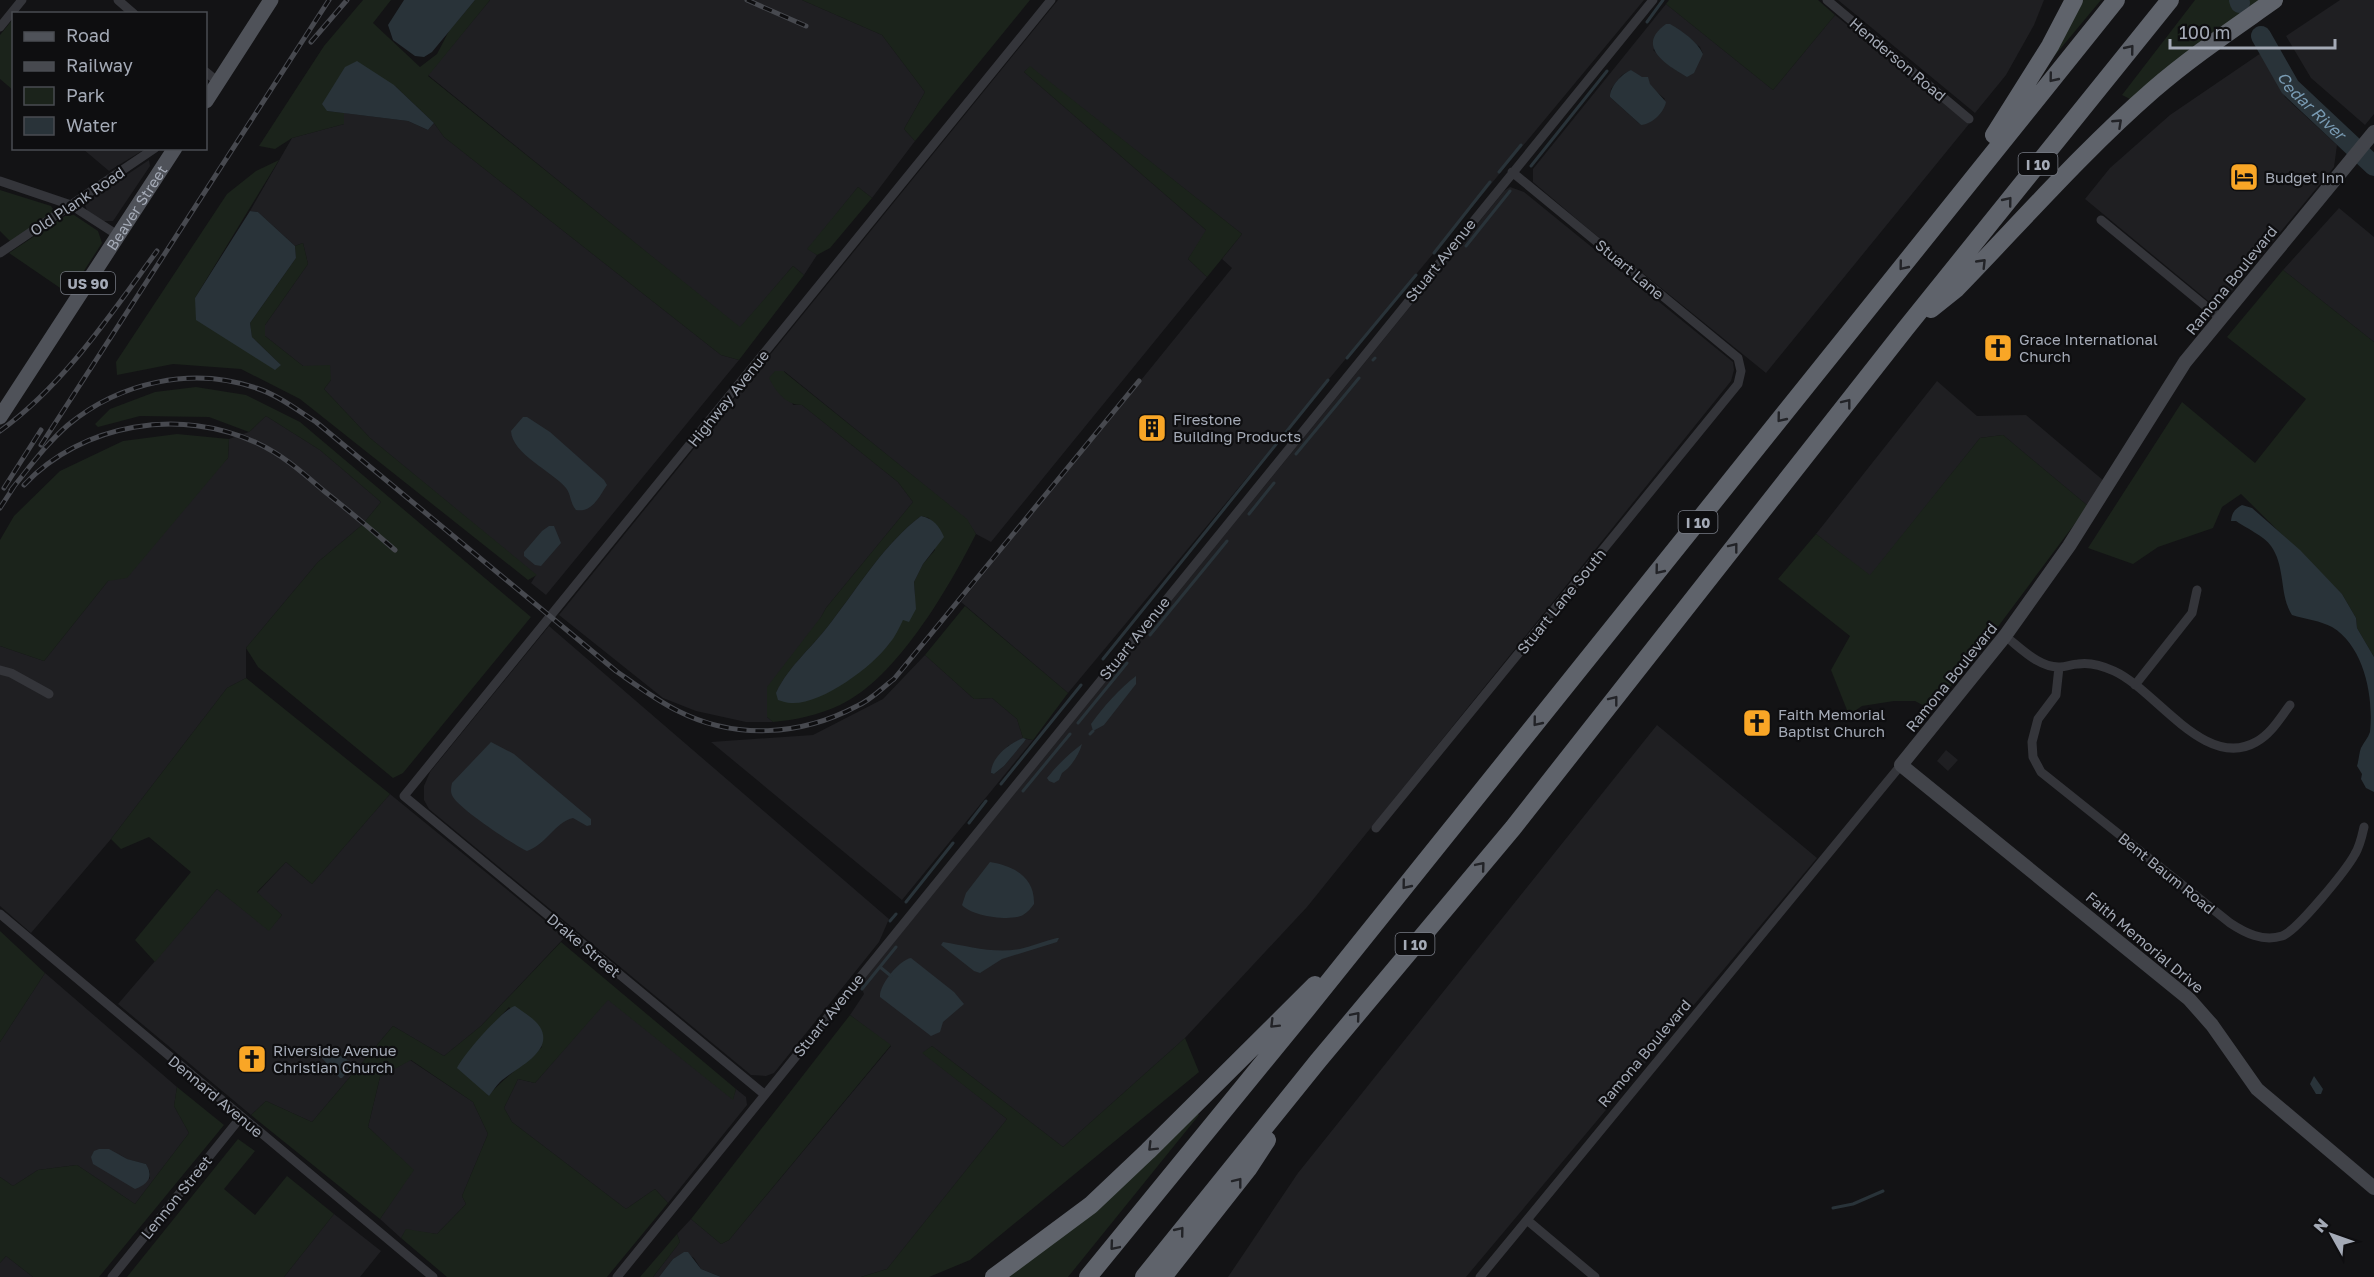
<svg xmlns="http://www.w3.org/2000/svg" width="2374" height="1277" viewBox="0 0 2374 1277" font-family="'Golos Text',sans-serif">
<rect width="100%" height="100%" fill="#131315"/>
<path fill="#1f1f22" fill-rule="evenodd" d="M 490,0 L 802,0 L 882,35 L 925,92 L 904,129 L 915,141 L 872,198 L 858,187 L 808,249 L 817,255 L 804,275 L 793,266 L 740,328 L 428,75 Z
M 1058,0 L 1644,0 L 1068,693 L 961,602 L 1232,268 L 1222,259 L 1242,234 L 1030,67 L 1024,72 L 1207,231 L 1188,259 L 1207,277 L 991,542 L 976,534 L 966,519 L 784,371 L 793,405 L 802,405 L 898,482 L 913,502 L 826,608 L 767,717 L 773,722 L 746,722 L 696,711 L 663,698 L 559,615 Z
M 1838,0 L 2044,0 L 2034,25 L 2006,75 L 1975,113 Z
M 2340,0 L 2374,0 L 2374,114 L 2365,125 L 2311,78 L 2286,36 Z
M 1666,4 L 1773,90 L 1835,15 L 1969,124 L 1766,373 L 1586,227 L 1533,182 L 1533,169 ZM 1676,28 L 1700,47 L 1703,54 L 1677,71 L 1653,50 ZM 1631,70 L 1665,99 L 1641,125 L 1610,97 L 1611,89 L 1622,75 Z
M 2261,53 L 2285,97 L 2337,145 L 2334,167 L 2222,303 L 2212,304 L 2085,199 L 2110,168 L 2170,115 Z
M 344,113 L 408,121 L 428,130 L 434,123 L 444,137 L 721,355 L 739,360 L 546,595 L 531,583 L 536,575 L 370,438 L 324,389 L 331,380 L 303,366 L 265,336 L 265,325 L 308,264 L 303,243 L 295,246 L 258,212 L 250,211 L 292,138 L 344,124 Z
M 83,149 L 145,149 L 109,171 Z
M 149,160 L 150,166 L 113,221 L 103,221 L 88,213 L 85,205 L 89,200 Z
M 1510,187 L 1524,192 L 1733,362 L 1734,370 L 1731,381 L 1307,907 L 1185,1038 L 1063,1147 L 932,1046 L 923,1053 L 1007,1119 L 887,1269 L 861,1277 L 721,1277 L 701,1269 L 694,1258 L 685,1252 L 673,1259 L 659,1277 L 653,1277 L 680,1242 L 677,1234 L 691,1219 L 721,1244 L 729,1240 L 891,1046 L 850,1015 L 864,994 L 860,984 L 1504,191 Z
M 2339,208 L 2374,237 L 2374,342 L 2283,270 Z
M 1937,381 L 1977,416 L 2026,415 L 2104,481 L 2088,506 L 2003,435 L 1980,438 L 1870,576 L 1816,534 Z
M 266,416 L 320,450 L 381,502 L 362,525 L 318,562 L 246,648 L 246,678 L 227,688 L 111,839 L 31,933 L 0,906 L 0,646 L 44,661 L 108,581 L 228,458 L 229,439 L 249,432 Z
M 549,626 L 889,919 L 879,942 L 774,1073 L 766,1076 L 751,1075 L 429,809 L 424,800 L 424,786 L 430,772 Z
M 925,655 L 974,699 L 992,698 L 1017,719 L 1023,738 L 1008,746 L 991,773 L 994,774 L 1004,766 L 1026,739 L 1033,740 L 902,900 L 711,742 L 813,735 L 883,699 Z
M 1657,725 L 1817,858 L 1466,1277 L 1228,1277 L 1298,1173 Z
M 1946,750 L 1958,760 L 1948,771 L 1937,761 Z
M 390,794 L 565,937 L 481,1026 L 444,1056 L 393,1026 L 312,1122 L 266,1101 L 251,1115 L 118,1004 L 217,889 L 269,930 L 282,915 L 257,893 L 286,862 L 312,884 Z
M 45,973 L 177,1087 L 174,1106 L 189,1133 L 135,1204 L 77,1165 L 38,1170 L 13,1186 L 0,1177 L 0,1042 ZM 117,1152 L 126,1159 L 146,1164 L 150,1172 L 150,1179 Z
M 608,999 L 733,1099 L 736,1089 L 746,1097 L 747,1105 L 668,1203 L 655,1189 L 626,1209 L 512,1122 L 504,1108 L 518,1079 L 535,1083 Z
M 410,1060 L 473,1102 L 488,1134 L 462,1196 L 466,1204 L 437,1234 L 406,1230 L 401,1238 L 380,1219 L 413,1170 L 368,1127 L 380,1077 Z
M 334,1214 L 381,1251 L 360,1277 L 284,1277 Z
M 6,1256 L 33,1277 L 0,1277 L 0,1263 Z"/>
<path fill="#1b231b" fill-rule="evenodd" d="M 363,0 L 391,0 L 373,23 L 420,67 L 437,54 L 449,31 L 475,0 L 490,0 L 428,76 L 740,327 L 793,266 L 804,275 L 739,360 L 721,355 L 444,137 L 434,123 L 394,85 L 327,111 L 344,113 L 344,124 L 292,138 L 275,149 L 259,146 L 324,46 Z
M 802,0 L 1030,0 L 915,141 L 904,129 L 925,92 L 882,35 Z
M 1669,0 L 1818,0 L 1835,15 L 1773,90 L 1666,4 Z
M 2079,0 L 2101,0 L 2046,66 Z
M 2195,0 L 2265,0 L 2130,99 L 2122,95 Z
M 13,19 L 13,90 L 0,79 L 0,35 Z
M 1030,66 L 1242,234 L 1207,277 L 1188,259 L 1206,230 L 1024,72 Z
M 279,160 L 195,298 L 281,365 L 252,337 L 250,323 L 296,258 L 295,246 L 303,243 L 308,264 L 265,325 L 265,336 L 303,366 L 330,365 L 331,380 L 324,389 L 370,438 L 537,575 L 528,580 L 300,399 L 241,369 L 173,364 L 117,375 L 116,362 L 227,194 L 256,171 Z
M 858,187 L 872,198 L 830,248 L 817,255 L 807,249 Z
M 0,190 L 51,206 L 55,212 L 11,242 L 0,231 Z
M 74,215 L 98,231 L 102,243 L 69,294 L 9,253 L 65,216 Z
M 2283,270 L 2374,342 L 2374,657 L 2357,628 L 2356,618 L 2342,594 L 2241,494 L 2222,507 L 2213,528 L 2158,547 L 2133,564 L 2088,548 L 2182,402 L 2255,463 L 2306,399 L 2227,337 Z
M 775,371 L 783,371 L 967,519 L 976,534 C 948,589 897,678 840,705 C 819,715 795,720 773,722 L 767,717 L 767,687 L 821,617 L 826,608 L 913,502 L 898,482 L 802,405 C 786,405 776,392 769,378 ZM 921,516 L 929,518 L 935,550 L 923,564 L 914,582 L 915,595 L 889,644 L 877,657 L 850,679 L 822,695 L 776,693 C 789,665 814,646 832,621 C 859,586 885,543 921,516 Z
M 196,387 L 246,395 L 300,422 L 531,617 L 403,773 L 393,778 L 258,667 L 246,648 L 318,562 L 362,525 L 381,502 L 320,450 L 266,416 L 249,432 L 209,417 L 140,416 L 98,427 L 95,424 L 110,409 L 155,392 Z
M 177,434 L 229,439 L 228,458 L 127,578 L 108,581 L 44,661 L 0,646 L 0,540 L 14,516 L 60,471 L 123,441 Z
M 2003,435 L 2088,506 L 1994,632 L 1932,710 L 1915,701 L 1894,701 L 1862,706 L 1849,715 L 1831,670 L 1850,636 L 1778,579 L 1816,534 L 1870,575 L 1980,438 Z
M 965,606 L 1068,693 L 1033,740 L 1023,738 L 1017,719 L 992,698 L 974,699 L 925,655 Z
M 246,678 L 390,794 L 312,884 L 286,862 L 257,892 L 282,915 L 269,931 L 217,889 L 155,962 L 135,940 L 191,872 L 149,837 L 121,849 L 111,839 L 227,688 Z
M 0,931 L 45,973 L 0,1042 Z
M 561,942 L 736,1089 L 733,1100 L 608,1000 L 535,1083 L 518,1079 L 504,1108 L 512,1122 L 626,1209 L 655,1189 L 668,1203 L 607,1277 L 447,1277 L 401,1238 L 406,1229 L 437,1234 L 466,1204 L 462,1196 L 488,1134 L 473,1102 L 411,1060 L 380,1077 L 368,1127 L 414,1170 L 380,1219 L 251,1115 L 266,1101 L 312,1122 L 393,1026 L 444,1056 L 481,1026 ZM 509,1007 L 542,1047 C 524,1064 504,1078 488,1096 L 478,1041 Z
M 850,1015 L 891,1045 L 729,1240 L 721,1244 L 691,1219 Z
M 1185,1038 L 1199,1072 L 970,1260 L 929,1277 L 861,1277 L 887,1269 L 1007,1119 L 922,1053 L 932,1046 L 1063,1147 Z
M 177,1087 L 224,1125 L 99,1277 L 33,1277 L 6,1256 L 0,1263 L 0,1177 L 13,1186 L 38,1170 L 77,1165 L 135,1204 L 189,1133 L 174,1106 Z
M 1197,1113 L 1199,1115 L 1068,1277 L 1007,1277 L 1088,1217 Z
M 238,1139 L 255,1151 L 224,1189 L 255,1215 L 287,1176 L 334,1214 L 284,1277 L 127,1277 Z
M 677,1234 L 680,1242 L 653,1277 L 640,1277 Z"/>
<path fill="#293339" d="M 404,0 L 475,0 L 432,52 L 424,57 L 415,56 L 393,40 L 388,25 Z
M 1666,24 L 1670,24 C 1682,31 1697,41 1703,54 L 1694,73 L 1687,77 C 1666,65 1635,46 1666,24 Z
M 357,61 L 394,85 L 434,123 L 428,130 L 408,121 L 327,111 L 322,104 L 345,67 Z
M 1631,70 L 1642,77 L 1648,77 L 1650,84 L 1666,102 C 1664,113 1652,124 1641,125 L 1610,97 C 1610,86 1622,74 1631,70 Z
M 250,211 L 258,212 L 295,246 L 296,258 L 250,323 L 252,337 L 281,365 L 275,370 L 196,320 L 195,298 Z
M 523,417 L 527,417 L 550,432 L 604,480 L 607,485 C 599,497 592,513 576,510 C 570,503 571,494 566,488 C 552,471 512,454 511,431 Z
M 2242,505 L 2252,508 L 2300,550 L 2342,594 L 2356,618 L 2357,628 L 2374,657 L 2374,792 L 2366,788 L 2361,779 L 2362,774 L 2357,766 C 2359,760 2359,753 2361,748 C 2364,742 2368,738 2370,732 C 2374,697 2364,646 2332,627 C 2321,621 2305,619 2292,615 C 2279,595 2286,567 2271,546 C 2264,536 2246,528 2236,521 L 2231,521 C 2232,512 2235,509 2242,505 Z
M 921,516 C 934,519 939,526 944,537 L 923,564 L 914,582 L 916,609 L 909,622 L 903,620 C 899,628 895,637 889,644 C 872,667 821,705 791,703 C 787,703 782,701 778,700 L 776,693 C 789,665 814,646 832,621 C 859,586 885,543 921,516 Z
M 549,526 L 554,526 L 561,543 L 541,566 L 535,565 L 524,556 L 524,552 L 542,531 Z
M 1136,676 L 1136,684 L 1104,725 L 1093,731 L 1091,724 C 1104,706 1119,689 1136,676 Z
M 1023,738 L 1026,739 L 1024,742 L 1004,766 L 994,774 L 991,773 C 991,757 1010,743 1023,738 Z
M 491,742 L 514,754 L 591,819 L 591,825 L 587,826 L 573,818 C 554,823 547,844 527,851 C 512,844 460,809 453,797 C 450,792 451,788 452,783 Z
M 1082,744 C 1079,755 1071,767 1062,773 L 1059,780 L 1054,783 L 1049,781 L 1047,778 C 1057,765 1069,754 1082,744 Z
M 990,862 C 1014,866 1035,877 1034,904 C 1031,908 1028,912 1023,915 C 1011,922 971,916 962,905 L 966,893 Z
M 1057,938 L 1059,938 L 1057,942 L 1002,959 L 980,973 L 974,971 L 941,945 L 943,942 C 968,946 994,954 1020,949 C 1032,946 1045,941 1057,938 Z
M 911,958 L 954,992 L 964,1004 L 943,1022 L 940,1032 L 931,1036 L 880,997 C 879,985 899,960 911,958 Z
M 515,1006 C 523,1012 535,1019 540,1027 C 555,1052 515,1068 500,1082 C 496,1086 492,1092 489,1096 L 457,1068 C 463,1055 503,1009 515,1006 Z
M 327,1048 L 353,1063 L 354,1065 L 342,1078 L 340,1078 L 322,1058 L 322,1054 Z
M 2314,1076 L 2323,1089 L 2321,1094 L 2316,1094 L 2310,1084 Z
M 99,1149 L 109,1149 L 127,1159 L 146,1164 C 154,1177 148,1184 135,1189 L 93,1164 L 91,1157 L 94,1151 Z
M 684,1252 L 688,1252 L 701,1269 L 721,1277 L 659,1277 L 673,1259 Z"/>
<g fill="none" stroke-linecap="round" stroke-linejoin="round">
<path stroke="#293339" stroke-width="3" d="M 1647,22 L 1663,0
M 1531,166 L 1607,71
M 1499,172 L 1521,145
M 1466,246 L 1510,191
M 1434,253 L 1490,182
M 1347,358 L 1416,275
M 1373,360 L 1375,358
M 1296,454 L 1359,378
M 1249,514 L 1274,483
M 1150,635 L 1227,541
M 1103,659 L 1328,380
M 1078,723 L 1127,663
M 1090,734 L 1093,731
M 1001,784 L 1081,685
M 1023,791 L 1070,734
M 969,823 L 986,801
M 906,902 L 953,843
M 890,921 L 896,914
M 880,967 L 891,976
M 862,989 L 896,947
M 1833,1208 L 1853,1204 L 1883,1191"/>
<g stroke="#293339" stroke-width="20">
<path d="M 2239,0 L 2240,3"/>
<path id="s1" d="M 2261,36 L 2290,87 L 2374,166"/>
</g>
<path stroke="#34353a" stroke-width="9" d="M 118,0 L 134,14
M 1827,0 L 1969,119
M 0,27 L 22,0
M 206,72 L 218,82
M 0,181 L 71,205 L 119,236
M 2101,220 L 2220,318
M 0,253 L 155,148
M 2005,636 C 2021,648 2039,668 2060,667 C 2066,667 2072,664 2078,664 C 2090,662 2103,666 2114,671 C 2156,690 2205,771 2256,742 C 2271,734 2280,718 2290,705
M 2059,667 L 2056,695 L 2038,719 L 2032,742 L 2033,757 L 2041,772 L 2230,923 C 2245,933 2263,942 2282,936 C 2297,931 2347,869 2355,854 C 2360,846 2362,836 2364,827
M 0,670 L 11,673 L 49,694
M 2135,685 L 2192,613 L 2197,590
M 1376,828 L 1738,384 L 1741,371 L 1738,358 L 1512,172
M 0,914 L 433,1277
M 764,1094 L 404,796 L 1051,0
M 1527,1220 L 1595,1277
M 112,1277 L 241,1117
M 617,1277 L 1653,0
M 1480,1277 L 1901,765"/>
<path stroke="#42444a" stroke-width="14" d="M 2374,132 L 2185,362 L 2069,546 L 2005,636 L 1901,765 L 2189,999 L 2212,1025 L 2257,1089 L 2374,1188"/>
<g stroke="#4f5259" stroke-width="15">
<path d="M 206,101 L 271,0"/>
<path id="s2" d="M 0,417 L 175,148"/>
</g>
<path stroke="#5f636b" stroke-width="18" d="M 1994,135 L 2050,46 L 2074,0
M 1931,309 L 1956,289 C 2021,222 2083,151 2153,90 C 2191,57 2233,29 2274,0
M 994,1277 L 1091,1205 L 1148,1151 L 1315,985
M 1088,1277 L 1306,1010 L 2116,0
M 1144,1277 L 1318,1061 L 1513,828 L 1906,328 L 2170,0
M 1163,1277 L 1248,1169 L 1267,1140"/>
<g stroke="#47494f" stroke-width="5">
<path id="rail" d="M 747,0 L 806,26
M 311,42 L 347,0
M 0,431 C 65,384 110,315 157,251
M 41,445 L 329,0
M 24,485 C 82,423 181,407 257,443 C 283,455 303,473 324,491 C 348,510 372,530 395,550
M 4,488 L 41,430
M 11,490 C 29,468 46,444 68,425 C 120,382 192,366 256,388 C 278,395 297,410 316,422 L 616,671 C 636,685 656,700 678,711 C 735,740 801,736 857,706 C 871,700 882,688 894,679 L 1139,381
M 0,508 L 15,485"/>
</g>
<use href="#rail" stroke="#0e0e10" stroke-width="3" stroke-dasharray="9" stroke-linecap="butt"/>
</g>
<defs><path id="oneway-chevron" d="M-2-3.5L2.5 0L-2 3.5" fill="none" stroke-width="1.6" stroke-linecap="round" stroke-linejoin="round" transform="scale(1.5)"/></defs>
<g stroke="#222327">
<use href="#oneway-chevron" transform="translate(2130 49) rotate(-51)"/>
<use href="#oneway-chevron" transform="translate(2053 78) rotate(129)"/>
<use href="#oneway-chevron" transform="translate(2118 123) rotate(-43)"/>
<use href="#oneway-chevron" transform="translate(2008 201) rotate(-51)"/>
<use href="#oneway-chevron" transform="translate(1982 263) rotate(-46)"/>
<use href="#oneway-chevron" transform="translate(1903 266) rotate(129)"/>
<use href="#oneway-chevron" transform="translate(1847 403) rotate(-52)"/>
<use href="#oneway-chevron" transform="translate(1781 418) rotate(129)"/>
<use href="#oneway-chevron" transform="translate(1734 547) rotate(-52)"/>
<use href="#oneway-chevron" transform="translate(1659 570) rotate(129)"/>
<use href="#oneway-chevron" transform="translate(1614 700) rotate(-52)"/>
<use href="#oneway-chevron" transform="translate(1537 722) rotate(129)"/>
<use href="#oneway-chevron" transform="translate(1481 866) rotate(-50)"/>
<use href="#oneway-chevron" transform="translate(1406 885) rotate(129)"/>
<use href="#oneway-chevron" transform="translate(1356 1016) rotate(-50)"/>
<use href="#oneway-chevron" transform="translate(1274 1024) rotate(135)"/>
<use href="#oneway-chevron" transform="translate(1152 1147) rotate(135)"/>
<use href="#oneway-chevron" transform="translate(1238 1182) rotate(-52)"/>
<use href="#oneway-chevron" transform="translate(1180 1231) rotate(-51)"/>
<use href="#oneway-chevron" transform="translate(1114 1246) rotate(130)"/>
</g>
<defs>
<g id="hotel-square" transform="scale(1.5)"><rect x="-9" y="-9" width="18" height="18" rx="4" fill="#f9a626" stroke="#0e0e10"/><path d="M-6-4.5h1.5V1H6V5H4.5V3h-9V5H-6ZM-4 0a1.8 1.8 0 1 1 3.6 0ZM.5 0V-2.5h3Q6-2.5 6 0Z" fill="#111"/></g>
<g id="church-square" transform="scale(1.5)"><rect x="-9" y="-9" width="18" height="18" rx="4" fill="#f9a626" stroke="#0e0e10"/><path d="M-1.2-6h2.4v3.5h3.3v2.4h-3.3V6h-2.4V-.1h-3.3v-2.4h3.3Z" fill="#111"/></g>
<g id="building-square" transform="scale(1.5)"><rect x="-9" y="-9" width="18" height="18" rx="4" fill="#f9a626" stroke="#0e0e10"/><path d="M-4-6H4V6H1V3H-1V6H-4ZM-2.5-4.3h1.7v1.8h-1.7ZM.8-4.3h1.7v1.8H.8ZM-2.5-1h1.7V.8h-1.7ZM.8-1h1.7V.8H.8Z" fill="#111"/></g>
</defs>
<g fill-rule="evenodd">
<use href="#hotel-square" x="2244" y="177"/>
<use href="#church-square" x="1998" y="348"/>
<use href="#building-square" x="1152" y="428"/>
<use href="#church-square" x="1757" y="723"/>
<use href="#church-square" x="252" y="1059"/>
</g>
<g text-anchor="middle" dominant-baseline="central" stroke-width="4.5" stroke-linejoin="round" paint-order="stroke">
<g fill="#0e0e10" stroke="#777b84" stroke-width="1.5">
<rect x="2018.5" y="153" width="39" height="22" rx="4.5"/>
<rect x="61" y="272" width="54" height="22" rx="4.5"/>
<rect x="1678.5" y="511" width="39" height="22" rx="4.5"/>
<rect x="1395.5" y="933" width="39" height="22" rx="4.5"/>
</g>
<g font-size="14" font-weight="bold" fill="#a4aab6">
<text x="2038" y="164">I 10</text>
<text x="88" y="283">US 90</text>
<text x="1698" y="522">I 10</text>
<text x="1415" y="944">I 10</text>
</g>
<g font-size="15" fill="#a4aab6" stroke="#0e0e10">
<text transform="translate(1898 59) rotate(40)">Henderson Road</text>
<text transform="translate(77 201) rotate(-34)">Old Plank Road</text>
<text stroke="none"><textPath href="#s2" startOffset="250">Beaver Street</textPath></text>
<text transform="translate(1440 260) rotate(-51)">Stuart Avenue</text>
<text transform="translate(1630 269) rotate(40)">Stuart Lane</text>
<text transform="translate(2231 280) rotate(-51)">Ramona Boulevard</text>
<text transform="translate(728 398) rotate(-51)">Highway Avenue</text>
<text transform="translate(1561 601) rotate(-51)">Stuart Lane South</text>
<text transform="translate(1134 638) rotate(-51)">Stuart Avenue</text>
<text transform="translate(1951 677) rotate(-51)">Ramona Boulevard</text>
<text transform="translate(2167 873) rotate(39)">Bent Baum Road</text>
<text transform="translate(2145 942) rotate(40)">Faith Memorial Drive</text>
<text transform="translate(584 945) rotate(40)">Drake Street</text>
<text transform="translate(828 1015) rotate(-51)">Stuart Avenue</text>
<text transform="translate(1644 1053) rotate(-50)">Ramona Boulevard</text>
<text transform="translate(216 1096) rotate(40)">Dennard Avenue</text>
<text transform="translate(176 1197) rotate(-51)">Lennon Street</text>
</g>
<g font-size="15" fill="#a4aab6" stroke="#0e0e10" text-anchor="start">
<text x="2265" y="177">Budget Inn</text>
<text x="2019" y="339">Grace International<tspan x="2019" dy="17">Church</tspan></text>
<text x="1173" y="419">Firestone<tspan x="1173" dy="17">Building Products</tspan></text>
<text x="1778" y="714">Faith Memorial<tspan x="1778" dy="17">Baptist Church</tspan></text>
<text x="273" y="1050">Riverside Avenue<tspan x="273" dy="17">Christian Church</tspan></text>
</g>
<g font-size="16" font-style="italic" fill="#799bb3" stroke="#0e0e10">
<text stroke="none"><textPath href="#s1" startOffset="87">Cedar River</textPath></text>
</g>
</g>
<rect x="12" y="12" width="195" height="138" fill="#0e0e10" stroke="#4a4c52" stroke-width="1.5"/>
<rect x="24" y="32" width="30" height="9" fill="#4f5259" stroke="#4a4c52" stroke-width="1.5"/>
<text x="66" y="42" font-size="18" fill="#a4aab6">Road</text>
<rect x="24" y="62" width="30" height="9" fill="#47494f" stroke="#4a4c52" stroke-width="1.5"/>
<text x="66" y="72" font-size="18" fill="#a4aab6">Railway</text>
<rect x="24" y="87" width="30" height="18" fill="#1b231b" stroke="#4a4c52" stroke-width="1.5"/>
<text x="66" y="102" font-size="18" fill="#a4aab6">Park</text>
<rect x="24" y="117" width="30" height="18" fill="#293339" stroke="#4a4c52" stroke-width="1.5"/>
<text x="66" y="132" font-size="18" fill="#a4aab6">Water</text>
<g transform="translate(2332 1235) rotate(310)" stroke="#0e0e10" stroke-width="4.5" paint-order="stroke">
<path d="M0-4.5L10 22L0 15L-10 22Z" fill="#a4aab6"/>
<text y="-9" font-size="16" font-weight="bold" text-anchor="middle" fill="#a4aab6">N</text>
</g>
<path d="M2170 39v9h165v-9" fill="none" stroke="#a4aab6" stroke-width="3"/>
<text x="2179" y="39" font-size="18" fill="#a4aab6" stroke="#0e0e10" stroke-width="4.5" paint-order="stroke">100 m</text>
</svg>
